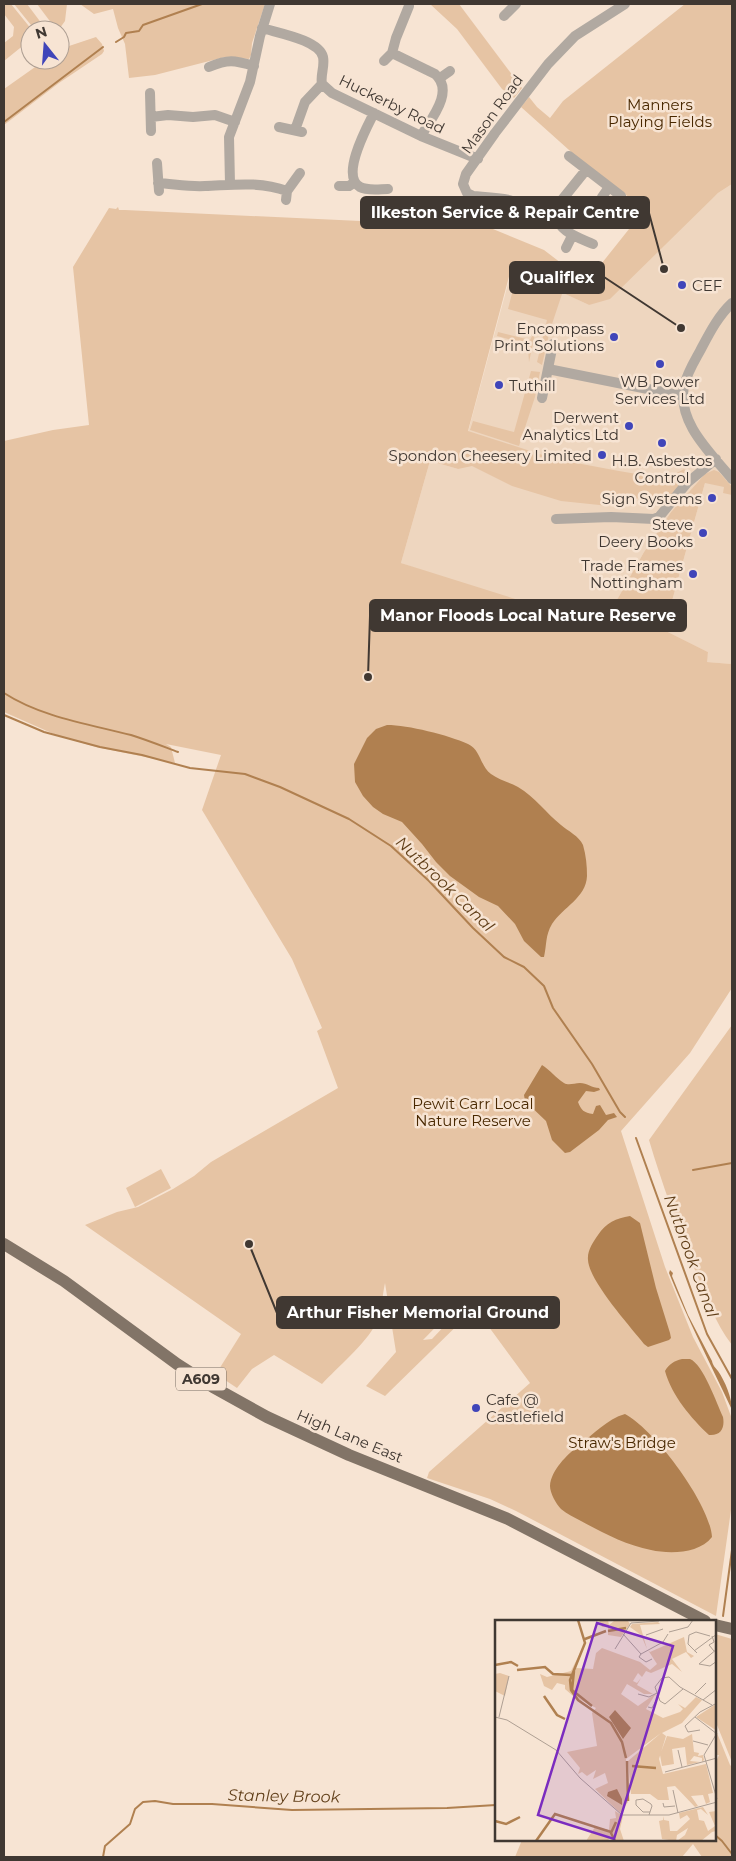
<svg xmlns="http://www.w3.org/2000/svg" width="736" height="1861" viewBox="0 0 736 1861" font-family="Montserrat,sans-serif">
<rect width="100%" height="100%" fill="#f7e4d3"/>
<path fill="#eed6bf" d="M 732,184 L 732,664 L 706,662 L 708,652 L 668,632 L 665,626 L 705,483 L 699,481 L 671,512 L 644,552 L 618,598 L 590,630 L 401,563 L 430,461 L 458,469 L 512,269 L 589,305 L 718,193 Z"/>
<path fill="#e6c4a4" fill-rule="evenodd" d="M 4,4 L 11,4 L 32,30 L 30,30 L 30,40 L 4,61 L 4,43 L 13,36 L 14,27 L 4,14 Z
M 14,4 L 27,4 L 45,28 L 42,30 L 35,30 Z
M 37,4 L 67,4 L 65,21 L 60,28 L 52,24 Z
M 80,4 L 265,4 L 252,43 L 251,55 L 249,59 L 225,57 L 155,75 L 129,78 L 125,44 L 118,28 L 113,9 L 94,14 Z
M 430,4 L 459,4 L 522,88 L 514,98 L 502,89 L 457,29 Z
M 685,4 L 732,4 L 732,184 L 718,193 L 610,299 L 589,305 L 511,269 L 468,431 L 555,459 L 619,471 L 666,479 L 684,469 L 690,475 L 666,501 L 643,497 L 609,506 L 561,501 L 512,486 L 472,466 L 458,469 L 430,461 L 401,563 L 547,609 L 590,630 L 618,598 L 644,552 L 671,512 L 705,474 L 714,470 L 719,472 L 732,487 L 732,495 L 723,493 L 724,487 L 705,483 L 665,626 L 668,632 L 708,652 L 707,662 L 732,664 L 732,988 L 690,1053 L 621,1131 L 665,1267 L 693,1337 L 722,1392 L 732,1419 L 732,1503 L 716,1616 L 516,1511 L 490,1499 L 427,1478 L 429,1472 L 530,1383 L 475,1308 L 385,1396 L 366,1386 L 396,1352 L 385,1283 C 382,1297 382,1311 375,1325 C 367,1342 336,1369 322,1384 L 274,1355 L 252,1369 L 237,1388 L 216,1374 L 241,1334 L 85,1225 L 117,1212 L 138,1207 L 173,1189 L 194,1176 L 211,1162 L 338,1088 L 317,1031 L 322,1028 L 292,959 L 202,810 L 221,755 L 166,744 L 171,747 L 175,763 L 96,747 L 56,735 L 4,712 L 4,441 L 53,430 L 89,425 L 73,267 L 109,208 L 116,209 L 118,207 L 119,210 L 125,210 L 488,227 L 544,250 L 561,263 L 594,273 L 645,209 L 588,167 L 521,107 L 529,97 L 537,107 L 550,118 L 563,101 ZM 466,1296 L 469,1300 L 432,1339 L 423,1340 Z
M 96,37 L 102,44 L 104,51 L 102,54 L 59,83 L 4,125 L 4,89 L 45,60 L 60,60 L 60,49 Z
M 517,274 L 562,294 L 550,330 L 542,365 L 537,362 L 547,320 L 508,309 Z
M 536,329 L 529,362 L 528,349 L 523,343 L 497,336 L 498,332 L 530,340 Z
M 531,371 L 540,372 L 535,397 L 519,446 L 470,430 L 473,421 L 514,432 Z
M 732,1025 L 732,1345 C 715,1323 706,1296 695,1270 C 678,1227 662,1184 649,1140 Z
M 161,1169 L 171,1188 L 135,1207 L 126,1188 Z
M 715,1634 L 732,1639 L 732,1762 L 715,1720 Z
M 715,1728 L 730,1765 L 732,1767 L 732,1857 L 702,1857 L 693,1844 L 682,1857 L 515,1857 L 522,1840 L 715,1840 L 715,1764 L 719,1755 L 715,1755 Z"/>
<path fill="#b08050" d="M 387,725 C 408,725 448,735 468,744 C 481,750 480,766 491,774 C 499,780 509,782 518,787 C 535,797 546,813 561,825 C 568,831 579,836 583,845 C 586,855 587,866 587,876 C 586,898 563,907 552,924 C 545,936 547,944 544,957 L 541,957 L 524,941 L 515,924 L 498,906 L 479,897 L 450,876 L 436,862 L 422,844 L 402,822 L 383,814 L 373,807 L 363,796 L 355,782 L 354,764 L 367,738 L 376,729 Z
M 542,1065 C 550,1070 556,1078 564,1083 C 569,1086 574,1083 580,1083 C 587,1083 592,1088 599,1088 L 600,1090 L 594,1092 L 586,1091 L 578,1102 C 581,1110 584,1113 593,1114 L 596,1106 L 600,1105 L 606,1115 L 614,1113 L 617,1117 L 608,1120 L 599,1130 L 570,1152 L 565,1153 L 552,1140 L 546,1121 L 525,1101 L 524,1095 Z
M 630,1216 L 640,1223 L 656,1288 L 670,1333 L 671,1338 L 669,1340 L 648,1347 L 644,1344 C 630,1326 589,1281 588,1260 C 587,1251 593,1242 598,1235 C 606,1223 616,1218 630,1216 Z
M 670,1270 L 673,1273 L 672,1276 L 688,1315 L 712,1361 C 713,1366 715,1367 718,1371 C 725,1381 732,1398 732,1410 C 711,1365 688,1320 669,1273 Z
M 682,1359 C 684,1359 688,1359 690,1359 C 703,1364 717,1404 723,1417 C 725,1428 721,1436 709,1435 C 691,1418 672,1396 665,1371 C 669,1364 674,1361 682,1359 Z
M 625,1414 C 655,1430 710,1504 712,1537 C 699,1554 669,1554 651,1550 C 626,1545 603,1533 581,1521 C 574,1517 567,1514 561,1509 C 556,1504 550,1493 550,1486 C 551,1470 567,1455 578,1446 C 593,1435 607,1419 625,1414 Z"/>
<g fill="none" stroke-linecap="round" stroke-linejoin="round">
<path stroke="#b08050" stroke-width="2" d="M 116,42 L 124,37 L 126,33 L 139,31 L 143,25 L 202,4
M 4,122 L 103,47
M 4,693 C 41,717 88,724 131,735 C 147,740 162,746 178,752
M 4,715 L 44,732 L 100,747 L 142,755 L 190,768 L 245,774 L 280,787 L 349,819 L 391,846 L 429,881 L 473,928 L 504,957 L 524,967 L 544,986 L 553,1008 L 592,1064 L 620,1112 L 625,1117
M 636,1138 L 707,1334 L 732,1379
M 693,1170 L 732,1163
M 723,1616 L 732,1550
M 715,1639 L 715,1638
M 715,1746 L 715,1756
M 715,1835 L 722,1841 L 732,1854
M 103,1857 L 105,1846 L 130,1824 L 135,1809 L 143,1802 L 155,1801 L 173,1804 L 212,1804 L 292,1810 L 447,1808 L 496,1805"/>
<path stroke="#b1a9a1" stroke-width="10" d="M 504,16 L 516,4
M 262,28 C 278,33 319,40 323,57 C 325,67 320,75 322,84
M 392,53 L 435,74 C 455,91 431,119 421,136
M 384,61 L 392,53 L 396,38 L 409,6
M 209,67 C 228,59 234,60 254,66
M 440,78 L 450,71
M 322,84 L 332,93 L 421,136 L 478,159
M 150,93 L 151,131
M 374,113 C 367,127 340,176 360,187 C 367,191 380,189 388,189
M 151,117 L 168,115 L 193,117 L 215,115 L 235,122
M 279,127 L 302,132
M 295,130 L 305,102 L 322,84
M 569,156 L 621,196
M 157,163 L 159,191
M 586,170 L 557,206 C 541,220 525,205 509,200 C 497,197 485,197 473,196 L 467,193 L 463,184 L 466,174 L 495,133 L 548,64 L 575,36 L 625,4
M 158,183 C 174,184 190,187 205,186 C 233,185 259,181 287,191
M 230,184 L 229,137 L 250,82 L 260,36 L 270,4
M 339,186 L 349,186 L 355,182
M 602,197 L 609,187
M 286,200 L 287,191 L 300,173
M 551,210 C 562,233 572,235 593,244
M 566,248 L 572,236
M 732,303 C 718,316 709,334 700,351 C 694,362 687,373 684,386 C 677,423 711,453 732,479
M 548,369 L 683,396
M 542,398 L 553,344
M 556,519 L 611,517 L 654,519 L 659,517 L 687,483 L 716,459"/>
<path stroke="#827467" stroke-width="12" d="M 4,1244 L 64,1281 L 177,1364 L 213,1387 L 267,1417 L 349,1455 L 508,1519 L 705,1621
M 715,1625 L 732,1629"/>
</g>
<g fill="#4045b9" stroke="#f7e4d3" stroke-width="2">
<circle cx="682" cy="285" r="5"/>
<circle cx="614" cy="337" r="5"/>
<circle cx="660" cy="364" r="5"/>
<circle cx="499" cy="385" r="5"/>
<circle cx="629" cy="426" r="5"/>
<circle cx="662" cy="443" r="5"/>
<circle cx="602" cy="455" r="5"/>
<circle cx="712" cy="498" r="5"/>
<circle cx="703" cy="533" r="5"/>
<circle cx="693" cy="574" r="5"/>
<circle cx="476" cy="1408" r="5"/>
</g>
<g text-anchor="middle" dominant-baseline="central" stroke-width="5" stroke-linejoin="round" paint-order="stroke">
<rect fill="#f7e4d3" stroke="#776c62" stroke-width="1" x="176" y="1367.5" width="50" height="23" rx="4"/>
<g font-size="14" font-weight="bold" fill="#403832">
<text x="201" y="1379">A609</text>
</g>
<g font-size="15" fill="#403832" stroke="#f7e4d3">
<text transform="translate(392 104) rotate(26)">Huckerby Road</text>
<text transform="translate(492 114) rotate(-54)">Mason Road</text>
<text transform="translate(350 1436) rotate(23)">High Lane East</text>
</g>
<g font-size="15" fill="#492800" stroke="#f7e4d3">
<text x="660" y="104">Manners<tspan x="660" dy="17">Playing Fields</tspan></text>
<text x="473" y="1103">Pewit Carr Local<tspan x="473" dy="17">Nature Reserve</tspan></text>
<text x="622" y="1442">Straw's Bridge</text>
</g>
<g font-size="15" fill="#403832" stroke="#f7e4d3" text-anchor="end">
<text x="692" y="285" text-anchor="start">CEF</text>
<text x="604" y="328">Encompass<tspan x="604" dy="17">Print Solutions</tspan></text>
<text x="660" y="381" text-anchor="middle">WB Power<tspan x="660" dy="17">Services Ltd</tspan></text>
<text x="509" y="385" text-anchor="start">Tuthill</text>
<text x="619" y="417">Derwent<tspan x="619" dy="17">Analytics Ltd</tspan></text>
<text x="592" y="455">Spondon Cheesery Limited</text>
<text x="662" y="460" text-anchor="middle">H.B. Asbestos<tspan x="662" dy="17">Control</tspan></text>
<text x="702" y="498">Sign Systems</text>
<text x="693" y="524">Steve<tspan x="693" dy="17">Deery Books</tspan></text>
<text x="683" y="565">Trade Frames<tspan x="683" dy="17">Nottingham</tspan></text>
<text x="486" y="1399" text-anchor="start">Cafe @<tspan x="486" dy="17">Castlefield</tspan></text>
</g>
<g font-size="16" font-style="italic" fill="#603e18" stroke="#f7e4d3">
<text transform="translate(445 884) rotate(44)">Nutbrook Canal</text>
<text transform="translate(691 1256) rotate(70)">Nutbrook Canal</text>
<text transform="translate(284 1796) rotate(1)">Stanley Brook</text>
</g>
</g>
<g transform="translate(495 1620)">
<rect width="221" height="221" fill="#f7e4d3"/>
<path d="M 104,0 L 113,0 L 114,5 L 119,1 L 133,1 L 135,4 L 126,17 L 113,15 L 113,7 L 107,7 ZM 163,2 L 165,4 L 145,5 L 152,29 L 146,15 L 135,7 L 137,4 ZM 189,17 L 192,32 L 199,36 L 196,38 L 191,32 L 177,39 L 187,52 L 177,44 L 156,53 L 151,51 L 147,57 L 143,53 L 138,61 L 142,63 L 146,58 L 142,65 L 158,74 L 149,74 L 132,64 L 126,74 L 143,86 L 160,74 L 163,77 L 160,75 L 151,89 L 168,98 L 185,92 L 188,89 L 183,84 L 190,88 L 201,77 L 207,80 L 187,103 L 167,113 L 171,116 L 164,139 L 168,154 L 211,144 L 218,173 L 213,174 L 215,182 L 211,184 L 208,175 L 196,176 L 203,186 L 200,187 L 180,166 L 172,167 L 174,180 L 163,180 L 155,174 L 136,174 L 133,141 L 166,113 L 131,139 L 133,182 L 125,193 L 100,169 L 113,163 L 110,153 L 98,159 L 101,150 L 92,156 L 87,152 L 83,154 L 85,148 L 72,132 L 102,126 L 97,93 L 101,88 L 78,76 L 70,69 L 70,65 L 62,63 L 57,70 L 49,66 L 45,54 L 52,57 L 76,51 L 91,21 L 81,48 L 98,49 L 101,33 L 107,28 L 145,42 L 155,50 L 162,44 L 153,30 L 155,32 ZM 5,53 L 14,56 L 10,76 L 0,71 L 0,54 ZM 221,84 L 222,111 L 201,97 ZM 197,114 L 199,132 L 204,133 L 203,136 L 208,135 L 209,140 L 207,142 L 207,138 L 199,136 L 195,141 L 205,142 L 192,145 L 190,127 L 177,129 L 179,144 L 167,146 L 165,135 L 172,116 L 188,119 ZM 208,187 L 213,195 L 206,189 L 202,190 L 204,200 L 209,201 L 213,211 L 220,206 L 214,192 L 221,191 L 221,214 L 221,211 L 217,212 L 206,221 L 182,221 L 190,215 L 193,208 L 182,215 L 181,221 L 167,219 L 164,201 L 168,200 L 168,196 L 169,200 L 174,201 L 175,211 L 182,211 L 195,199 L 192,195 L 185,199 L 184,193 ZM 120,191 L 128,196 L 125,209 L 129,221 L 117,221 L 115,216 L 113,221 L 91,221 L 100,207 L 114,210 L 115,199 L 121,198 Z" fill="#e6c4a4"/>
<path d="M 120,90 L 136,108 L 128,119 L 114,97 ZM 122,169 L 127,179 L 127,185 L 112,176 L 113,172 Z" fill="#b08050"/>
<path fill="none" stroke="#b08050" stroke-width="2.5" d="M 83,0 L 90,23 L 75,60 L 76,70 L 83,80 L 116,103 L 127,122 L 131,138M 113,11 L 131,8M 90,19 L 111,11M 0,45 L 16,42 L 23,46M 22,50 L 50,47 L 58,54 L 76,55M 79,51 L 77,70 L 97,86M 49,76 L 62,95 L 70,99M 132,141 L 133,181M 137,146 L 161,148M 0,201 L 11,204 L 25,197M 41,221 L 60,194 L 116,212M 120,221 L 116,213 L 121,202"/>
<path fill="none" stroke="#ae9f93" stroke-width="1" d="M 174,12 L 193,7 L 198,0M 128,14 L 146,34M 151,15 L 168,9M 217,16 L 219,22 L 214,25 L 219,31M 120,29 L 136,3 L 164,1M 222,29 L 204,44 L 215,46 L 222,41M 199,31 L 222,14M 202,33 L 193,24 L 194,15 L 201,12 L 215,16M 146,34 L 168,22 L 173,14M 146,34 L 144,37 L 151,42 L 157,39M 188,69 L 170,84 L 165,81 L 160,67 L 167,58 L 174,57 L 185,67 L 217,85M 143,74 L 154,77 L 162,73M 200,74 L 211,63M 208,80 L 222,69M 153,87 L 157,88 L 163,77M 0,97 L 12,100 L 61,130 L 85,158 L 127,195 L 174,195 L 222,182M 4,97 L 14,56M 200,97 L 222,114M 205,110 L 193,112 L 190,106 L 205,92 L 222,83M 222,113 L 209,135 L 222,179M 198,121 L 213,125M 183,130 L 187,147M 170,152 L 222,138M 178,170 L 183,193M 168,183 L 169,187 L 180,186M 154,195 L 157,186 L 156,184 L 148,179 L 141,180 L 141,185 L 148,192 L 155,192"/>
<path fill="#7b2cbf" fill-opacity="0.15" stroke="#7b2cbf" stroke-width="2.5" d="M 102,3 L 178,26 L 119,219 L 43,195 Z"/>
<rect width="221" height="221" fill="none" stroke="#403832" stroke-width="2.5"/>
</g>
<path fill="none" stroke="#403832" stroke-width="2" d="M664 269L649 213M681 328L604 277M368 677L370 616M249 1244L277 1313"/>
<g fill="#403832" stroke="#f7e4d3" stroke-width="2">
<circle cx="664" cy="269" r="5"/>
<circle cx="681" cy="328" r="5"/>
<circle cx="368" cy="677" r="5"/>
<circle cx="249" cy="1244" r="5"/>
</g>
<g fill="#403832" stroke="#403832" stroke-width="2">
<rect x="361" y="197" width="288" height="31" rx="5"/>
<rect x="510" y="262" width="94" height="31" rx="5"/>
<rect x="370" y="600" width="316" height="31" rx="5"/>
<rect x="277" y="1297" width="282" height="31" rx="5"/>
</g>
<g font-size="16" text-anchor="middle" font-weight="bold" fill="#fff">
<text x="505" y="218">Ilkeston Service &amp; Repair Centre</text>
<text x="557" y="283">Qualiflex</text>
<text x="528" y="621">Manor Floods Local Nature Reserve</text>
<text x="418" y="1318">Arthur Fisher Memorial Ground</text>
</g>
<rect width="736" height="1861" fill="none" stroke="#403832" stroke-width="10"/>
<g transform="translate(45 45) rotate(343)"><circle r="24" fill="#f7e4d3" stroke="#ae9f93"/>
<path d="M0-4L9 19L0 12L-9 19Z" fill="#4045b9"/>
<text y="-8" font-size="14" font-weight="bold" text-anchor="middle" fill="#403832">N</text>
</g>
</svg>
